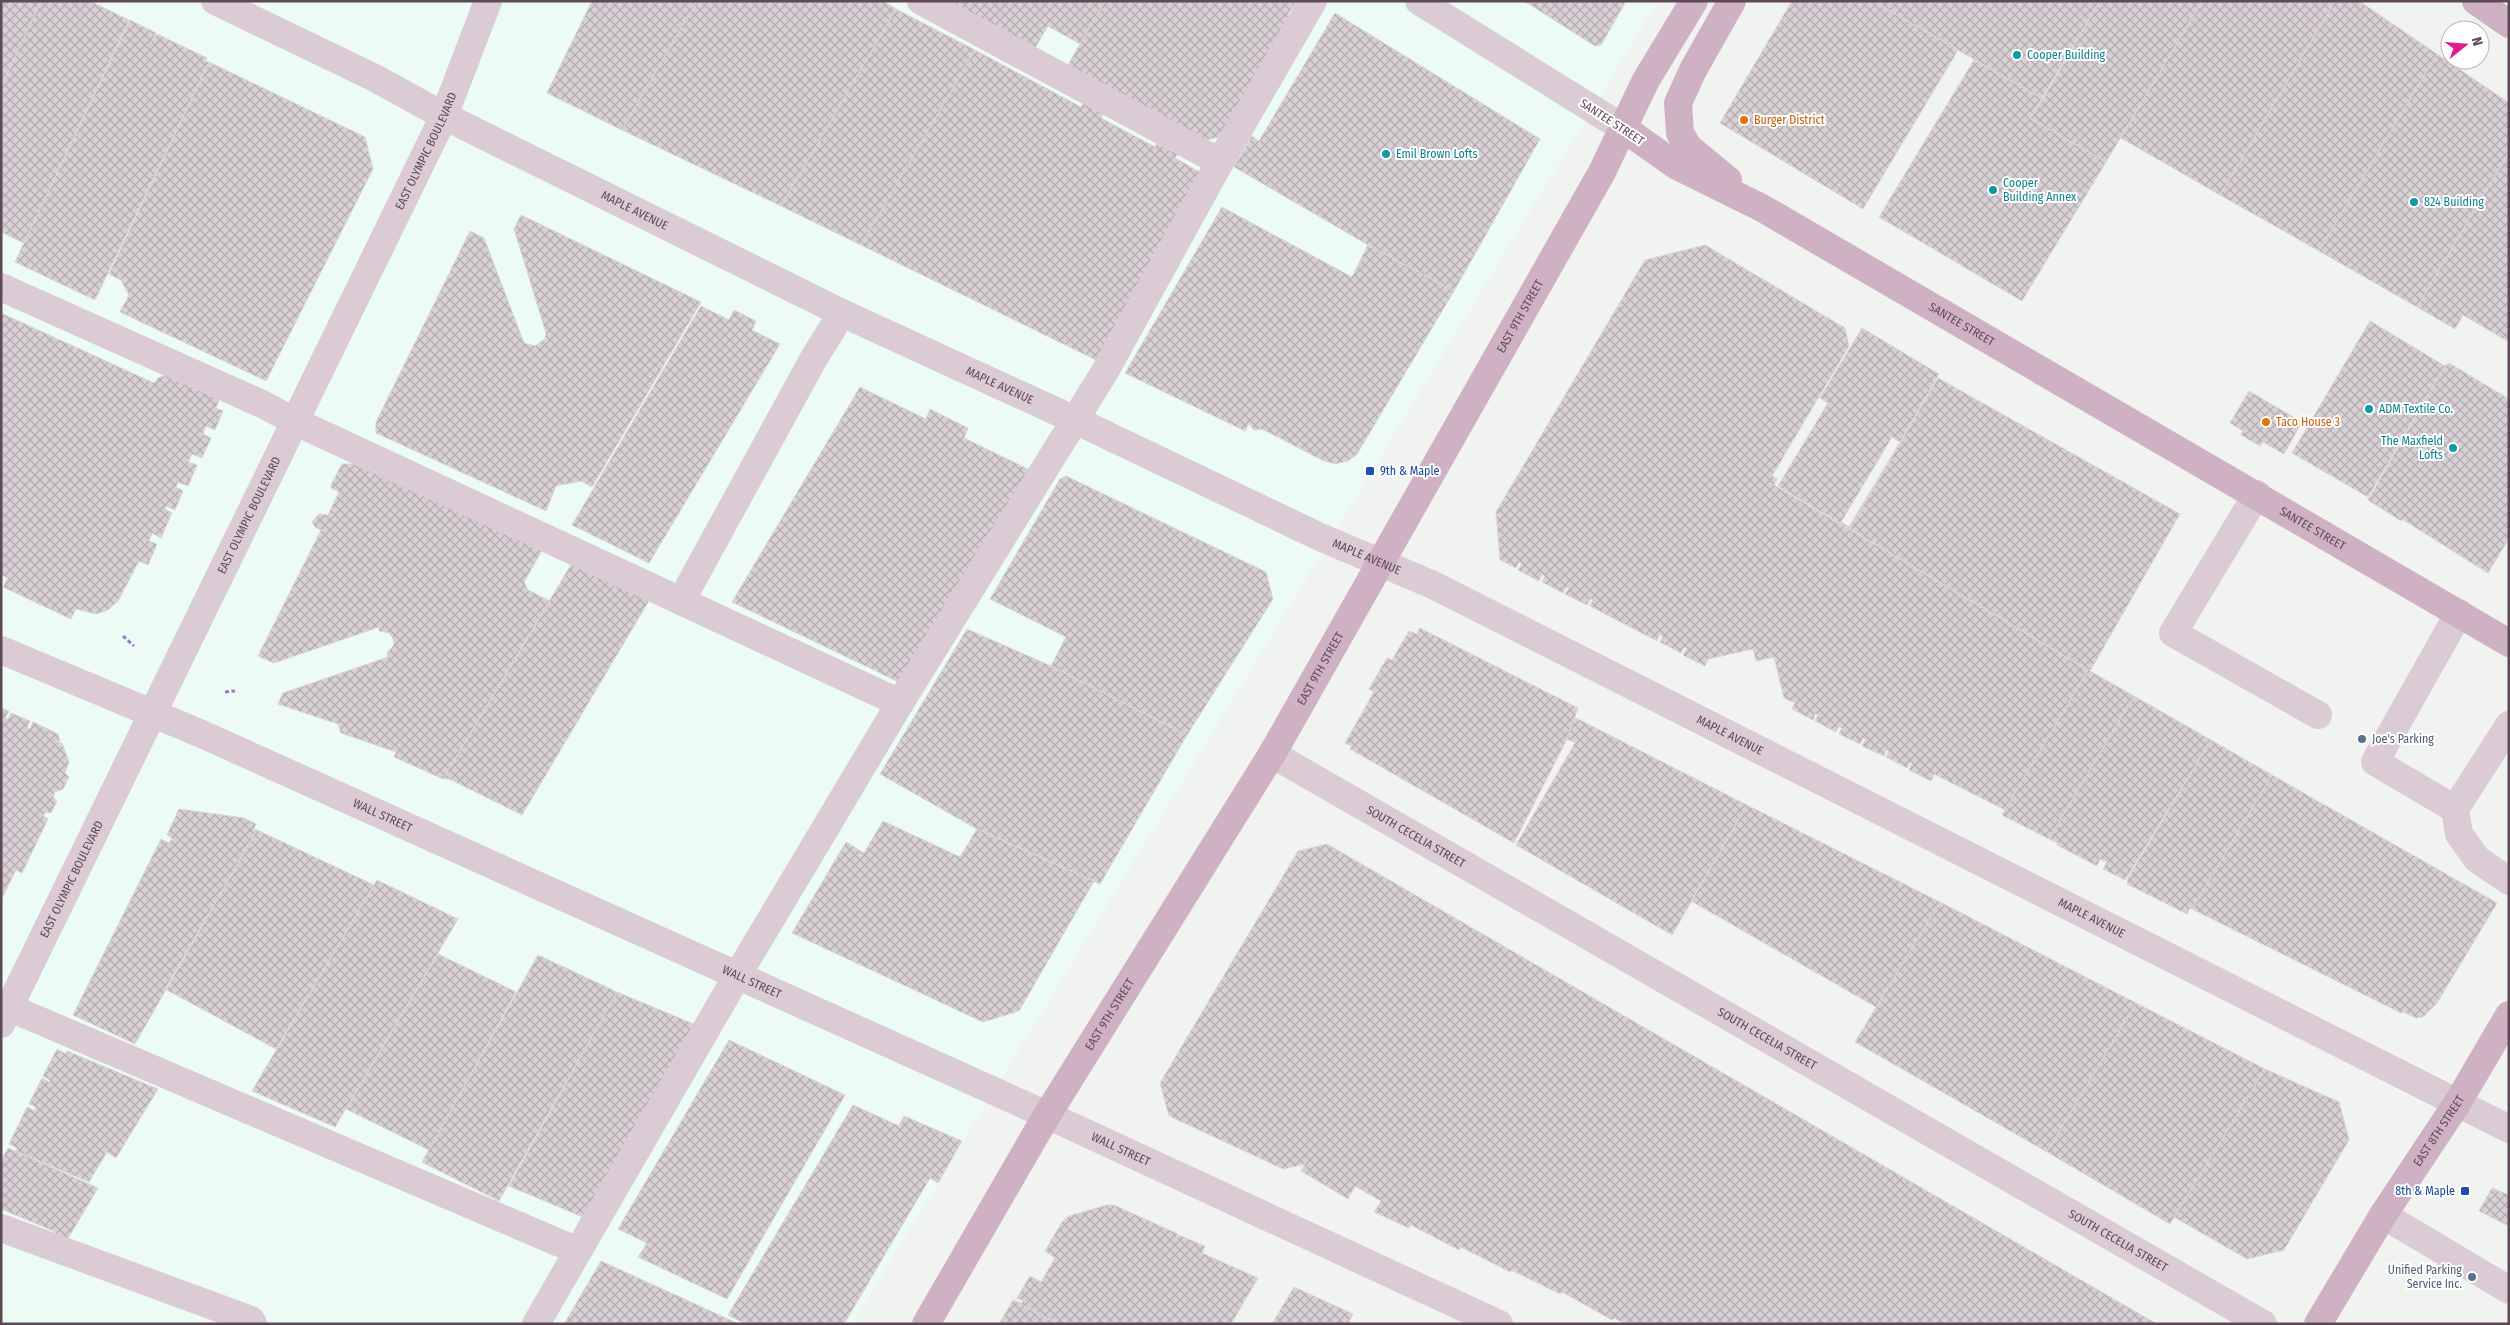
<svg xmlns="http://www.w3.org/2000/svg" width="2510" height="1325" viewBox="0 0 2510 1325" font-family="'Fira Sans Condensed',sans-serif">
<defs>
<pattern id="building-cross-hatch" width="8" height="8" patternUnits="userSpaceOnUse" patternTransform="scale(1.25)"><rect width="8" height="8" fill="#d8d0d4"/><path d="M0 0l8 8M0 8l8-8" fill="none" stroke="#b2abaf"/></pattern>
</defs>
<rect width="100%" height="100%" fill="#f1f3f1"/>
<path fill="#ecfcf5" d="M 1,1 L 1658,1 L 852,1324 L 1,1324 Z"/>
<path fill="url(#building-cross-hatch)" stroke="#dcd5d8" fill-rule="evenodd" d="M 1,1 L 41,1 L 1,87 Z
M 41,1 L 90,1 L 129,20 L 24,243 L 1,232 L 1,87 Z
M 592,1 L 697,1 L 622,130 L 547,93 Z
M 697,1 L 883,1 L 896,9 L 781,206 L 622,130 Z
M 947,1 L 1105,1 L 1080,44 L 1048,26 L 1035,48 Z
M 1105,1 L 1297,1 L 1288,14 L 1297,19 L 1230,134 L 1207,140 L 1068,65 Z
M 1524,1 L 1626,1 L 1601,45 L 1595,46 Z
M 1792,1 L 1873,1 L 1958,50 L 1863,209 L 1720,123 Z
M 1873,1 L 2100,1 L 2043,99 Z
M 2100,1 L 2202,1 L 2106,162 L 2030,118 Z
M 2202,1 L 2335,1 L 2220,195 L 2121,138 Z
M 2335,1 L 2359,1 L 2437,54 L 2319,251 L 2220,195 Z
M 896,9 L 975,50 L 861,245 L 781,206 Z
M 1335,13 L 1540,139 L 1454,291 L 1368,245 L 1234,167 L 1252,136 L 1259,141 Z
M 130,20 L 156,33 L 151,43 L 157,34 L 207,58 L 205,61 L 209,62 L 95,300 L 15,262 Z
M 975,50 L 1081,107 L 1086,98 L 1105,109 L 1101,118 L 1155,147 L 1160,138 L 1180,149 L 1175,158 L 1205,175 L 1096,360 L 861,245 Z
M 2437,54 L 2509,103 L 2509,152 L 2417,307 L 2319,251 Z
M 1974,60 L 2043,99 L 2030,118 L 2106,162 L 2022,301 L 1879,217 Z
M 209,62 L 365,137 L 373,169 L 266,381 L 120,312 L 129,295 L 121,280 L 109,274 Z
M 2509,152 L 2509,342 L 2463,315 L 2455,329 L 2417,307 Z
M 1222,207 L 1352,277 L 1368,245 L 1454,291 L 1357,454 L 1348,461 L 1335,464 L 1322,460 L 1262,429 L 1254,430 L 1249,423 L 1245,431 L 1125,373 Z
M 521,215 L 701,302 L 592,487 L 581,481 L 556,486 L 546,511 L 376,433 L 376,422 L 470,231 L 484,238 L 524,343 L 535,346 L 545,339 L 546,333 L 514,229 Z
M 1705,245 L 1845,328 L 1849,346 L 1772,476 L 1777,479 L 1774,485 L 2088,670 L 2005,810 L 1934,774 L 1931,781 L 1909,770 L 1912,763 L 1910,762 L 1907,768 L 1886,757 L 1889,751 L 1886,750 L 1884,756 L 1862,746 L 1866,739 L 1863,738 L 1860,744 L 1839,734 L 1842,728 L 1839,726 L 1836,732 L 1815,721 L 1818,715 L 1815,714 L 1813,720 L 1792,709 L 1795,703 L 1784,698 L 1774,657 L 1756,661 L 1753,649 L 1708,659 L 1705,666 L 1683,655 L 1687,648 L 1684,647 L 1681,653 L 1660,642 L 1663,636 L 1659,634 L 1657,641 L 1590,606 L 1593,600 L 1590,599 L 1587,605 L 1565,594 L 1569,588 L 1566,587 L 1563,593 L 1542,582 L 1545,576 L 1542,574 L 1539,581 L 1518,570 L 1522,564 L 1519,562 L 1516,568 L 1500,560 L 1496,512 L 1645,260 Z
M 701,306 L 729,320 L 734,310 L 756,321 L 752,330 L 780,344 L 649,563 L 572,525 Z
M 1,313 L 154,383 L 158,378 L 166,375 L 220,397 L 216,408 L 223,411 L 215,430 L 206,426 L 203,434 L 211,438 L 202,458 L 192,454 L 188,462 L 197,465 L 188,486 L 178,482 L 176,487 L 183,491 L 175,510 L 166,506 L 165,509 L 172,513 L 161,538 L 152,533 L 149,541 L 157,544 L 148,565 L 139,561 L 118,601 L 108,610 L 96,614 L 76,609 L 71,619 L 3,587 L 8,578 L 1,575 Z
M 2370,321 L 2445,366 L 2368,497 L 2292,453 Z
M 1862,328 L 1939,374 L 1850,529 L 1778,486 L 1828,403 L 1820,398 ZM 1892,437 L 1900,442 L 1849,527 L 1841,522 Z
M 2449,363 L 2509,399 L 2509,538 L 2488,573 L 2402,519 L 2401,521 L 2368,500 L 2445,366 Z
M 1938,378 L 2180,514 L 2090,671 L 1850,529 Z
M 860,387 L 926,419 L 930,409 L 968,428 L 964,438 L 1030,470 L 905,685 L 732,602 Z
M 2249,391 L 2302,422 L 2284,454 L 2263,442 L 2260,446 L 2241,435 L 2243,431 L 2230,423 Z
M 342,464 L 354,464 L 543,549 L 524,582 L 528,590 L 550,601 L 443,779 L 394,757 L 396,752 L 341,733 L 338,724 L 278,704 L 283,693 L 388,657 L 387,653 L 394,645 L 393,638 L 389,633 L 379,631 L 379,627 L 274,663 L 258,656 L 321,530 L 315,527 L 312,522 L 319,514 L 328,515 L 339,492 L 331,488 L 331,485 Z
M 1066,476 L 1266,572 L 1273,599 L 1187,735 L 1051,666 L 1066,637 L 990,599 L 1060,479 Z
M 572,563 L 650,599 L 522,815 L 449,779 L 443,779 Z
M 1420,628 L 1578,708 L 1567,739 L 1514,843 L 1350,749 L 1352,746 L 1345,743 L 1374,692 L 1369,689 L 1387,658 L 1392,660 L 1409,631 L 1417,634 Z
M 967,629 L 1051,666 L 1187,735 L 1100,884 L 977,829 L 880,774 Z
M 2088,670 L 2134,696 L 2049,839 L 2002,815 Z
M 2134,696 L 2211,740 L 2125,880 L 2103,869 L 2107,862 L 2100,859 L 2097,866 L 2057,845 L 2058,843 L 2049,839 Z
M 1,708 L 9,711 L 5,718 L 8,719 L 11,713 L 30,721 L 27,728 L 30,729 L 33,722 L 58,734 L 60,741 L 55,742 L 62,743 L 69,762 L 65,773 L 69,777 L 63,789 L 55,792 L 53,797 L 57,801 L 51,813 L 46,812 L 43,816 L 48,819 L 22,873 L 16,870 L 1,900 Z
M 1574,717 L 1747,805 L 1672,935 L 1516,845 L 1575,743 L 1567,739 Z
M 2211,740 L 2272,775 L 2192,909 L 2190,908 L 2187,914 L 2127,884 L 2128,878 Z
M 2272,775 L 2497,903 L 2437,1003 L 2423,1017 L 2416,1018 L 2404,1012 L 2401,1013 L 2192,909 Z
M 1747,805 L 1940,902 L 1876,1007 L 1691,901 Z
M 179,809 L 244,818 L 256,824 L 254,829 L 257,830 L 135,1044 L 73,1015 L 161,839 L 169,843 L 172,838 L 167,835 Z
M 883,821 L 960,857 L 977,829 L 1094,881 L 1019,1011 L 983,1022 L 792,933 L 846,842 L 864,853 Z
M 257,830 L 374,885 L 276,1049 L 165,989 Z
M 1327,844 L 2157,1324 L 1626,1324 L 1614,1318 L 1612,1320 L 1562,1292 L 1560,1294 L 1511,1270 L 1510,1272 L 1461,1247 L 1459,1250 L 1411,1225 L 1409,1228 L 1374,1212 L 1381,1201 L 1355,1186 L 1348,1199 L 1301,1171 L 1305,1164 L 1283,1169 L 1169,1116 L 1160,1083 L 1298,851 Z
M 377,880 L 458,919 L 335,1127 L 252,1091 Z
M 1940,902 L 2136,1003 L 2047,1152 L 1855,1042 Z
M 438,954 L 516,992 L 429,1150 L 346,1109 Z
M 538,955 L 617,992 L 499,1201 L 422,1162 Z
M 617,992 L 701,1027 L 590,1220 L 509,1186 Z
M 2136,1003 L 2265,1069 L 2170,1224 L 2047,1152 Z
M 729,1040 L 845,1095 L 727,1299 L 638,1257 L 647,1243 L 618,1229 Z
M 57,1049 L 66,1054 L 67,1051 L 158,1089 L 116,1158 L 107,1152 L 89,1182 L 16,1151 L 17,1148 L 9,1144 L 27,1107 L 35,1111 L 36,1107 L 29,1104 L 42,1078 L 49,1082 L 50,1080 L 43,1076 Z
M 2265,1069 L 2339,1102 L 2349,1140 L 2284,1250 L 2247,1259 L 2174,1217 Z
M 853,1105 L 899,1126 L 904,1116 L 962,1141 L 938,1183 L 930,1178 L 844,1324 L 746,1324 L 728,1315 Z
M 8,1148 L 98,1188 L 64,1245 L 51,1240 L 56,1232 L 1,1209 L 1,1161 Z
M 2492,1188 L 2509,1195 L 2509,1226 L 2479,1211 Z
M 1107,1205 L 1114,1205 L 1178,1234 L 1175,1240 L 1179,1235 L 1205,1246 L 1202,1253 L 1258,1278 L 1231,1324 L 1058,1324 L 1013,1300 L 1022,1303 L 1023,1301 L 1017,1298 L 1030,1276 L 1041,1282 L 1055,1258 L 1045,1251 L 1062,1222 L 1069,1216 Z
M 601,1261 L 739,1324 L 564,1324 Z
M 1294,1287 L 1353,1314 L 1349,1322 L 1350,1324 L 1272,1324 Z
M 1013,1300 L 1058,1324 L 999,1324 Z"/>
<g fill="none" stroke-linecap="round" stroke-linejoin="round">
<path stroke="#9779cd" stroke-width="3" stroke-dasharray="4 2.5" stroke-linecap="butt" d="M 123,636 L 134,646
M 225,692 L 235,691"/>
<g stroke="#dacbd5" stroke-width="28">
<path id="s1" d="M 215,1 L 375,78 L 444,116 L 842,313 L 1075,420 L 1320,537 L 1433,585 L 2509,1129"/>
<path d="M 921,1 L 1220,162"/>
<path d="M 1419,1 L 1623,128"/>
<path d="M 1,287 L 262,404 L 294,421 L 900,703"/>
<path d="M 2257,494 L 2173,633 L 2318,715"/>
<path d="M 681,601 L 814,358 L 842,313"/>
<path d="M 2459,613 L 2375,762 L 2455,809 L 2509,725"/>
<path id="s2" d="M 1,650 L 204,735 L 1047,1115 L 1499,1324"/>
<path id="s3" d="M 1272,754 L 2263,1324"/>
<path d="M 2455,809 L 2459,834 L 2477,859 L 2509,881"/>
<path d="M 1,1004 L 578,1251"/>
<path id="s4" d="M 1,1024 L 444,116 L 488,1"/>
<path d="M 2383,1215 L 2509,1290"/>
<path d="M 1,1228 L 251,1320 L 253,1324"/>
<path d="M 536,1324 L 737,976 L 900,703 L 1104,373 L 1220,162 L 1313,1"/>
</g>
<g stroke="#cfb1c4" stroke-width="28">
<path d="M 2476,1 L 2509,24"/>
<path id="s5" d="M 1623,128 L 1677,166 L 1762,208 L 2509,643"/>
<path d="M 1728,180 L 1688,147 L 1680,133 L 1678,103 L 1693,70 L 1732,1"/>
<path id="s6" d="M 926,1324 L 1047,1115 L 1272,754 L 1602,172 L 1646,80 L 1694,1"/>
<path id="s7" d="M 2318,1324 L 2383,1215 L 2458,1102 L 2509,1015"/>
</g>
</g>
<g fill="#0f9aa8" stroke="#fff" stroke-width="2">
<circle cx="2017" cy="55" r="5"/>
<circle cx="1386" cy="154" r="5"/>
<circle cx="1993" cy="190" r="5"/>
<circle cx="2414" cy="202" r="5"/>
<circle cx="2369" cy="409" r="5"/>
<circle cx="2453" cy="448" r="5"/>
</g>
<g fill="#e8710a" stroke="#fff" stroke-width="2">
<circle cx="1744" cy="120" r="5"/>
<circle cx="2266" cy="422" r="5"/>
</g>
<g fill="#1a4fb4" stroke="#fff" stroke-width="2">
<rect x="1365" y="466" width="10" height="10" rx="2.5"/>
<rect x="2460" y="1186" width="10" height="10" rx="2.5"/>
</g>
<g fill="#5c6f8a" stroke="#fff" stroke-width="2">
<circle cx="2362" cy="739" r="5"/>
<circle cx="2472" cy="1277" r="5"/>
</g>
<g text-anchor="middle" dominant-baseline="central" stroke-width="4" stroke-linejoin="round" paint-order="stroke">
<g font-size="12" fill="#0d838f" stroke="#fff" text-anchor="start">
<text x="2027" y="55">Cooper Building</text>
<text x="1396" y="154">Emil Brown Lofts</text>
<text x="2003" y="183">Cooper<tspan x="2003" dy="14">Building Annex</tspan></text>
<text x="2424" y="202">824 Building</text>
<text x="2379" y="409">ADM Textile Co.</text>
<text x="2443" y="441" text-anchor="end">The Maxfield<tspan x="2443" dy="14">Lofts</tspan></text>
</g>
<g font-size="12" fill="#c56008" stroke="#fff" text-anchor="start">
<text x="1754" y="120">Burger District</text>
<text x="2276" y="422">Taco House 3</text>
</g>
<g font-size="12" fill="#5e4957" stroke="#fff">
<text transform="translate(1612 122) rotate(33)">SANTEE STREET</text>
<text stroke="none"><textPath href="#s4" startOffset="971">EAST OLYMPIC BOULEVARD</textPath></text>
<text stroke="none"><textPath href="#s1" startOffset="469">MAPLE AVENUE</textPath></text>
<text stroke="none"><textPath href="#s6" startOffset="1170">EAST 9TH STREET</textPath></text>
<text stroke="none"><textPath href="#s5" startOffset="392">SANTEE STREET</textPath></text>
<text stroke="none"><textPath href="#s1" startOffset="874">MAPLE AVENUE</textPath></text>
<text stroke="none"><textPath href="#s4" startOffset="566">EAST OLYMPIC BOULEVARD</textPath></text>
<text stroke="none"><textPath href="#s5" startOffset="798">SANTEE STREET</textPath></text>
<text stroke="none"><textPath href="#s1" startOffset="1279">MAPLE AVENUE</textPath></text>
<text stroke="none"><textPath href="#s6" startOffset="765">EAST 9TH STREET</textPath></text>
<text stroke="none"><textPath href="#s1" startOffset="1684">MAPLE AVENUE</textPath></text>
<text stroke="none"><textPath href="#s2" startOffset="416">WALL STREET</textPath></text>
<text stroke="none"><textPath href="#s3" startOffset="166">SOUTH CECELIA STREET</textPath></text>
<text stroke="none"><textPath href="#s4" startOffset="161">EAST OLYMPIC BOULEVARD</textPath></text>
<text stroke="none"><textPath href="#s1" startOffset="2089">MAPLE AVENUE</textPath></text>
<text stroke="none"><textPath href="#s2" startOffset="821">WALL STREET</textPath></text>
<text stroke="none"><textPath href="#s6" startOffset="360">EAST 9TH STREET</textPath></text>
<text stroke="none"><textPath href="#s3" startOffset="571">SOUTH CECELIA STREET</textPath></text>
<text stroke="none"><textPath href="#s7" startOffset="228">EAST 8TH STREET</textPath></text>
<text stroke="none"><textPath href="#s2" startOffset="1226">WALL STREET</textPath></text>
<text stroke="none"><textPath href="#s3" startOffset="976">SOUTH CECELIA STREET</textPath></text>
</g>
<g font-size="12" fill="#164399" stroke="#fff" text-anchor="start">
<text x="1380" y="471">9th &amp; Maple</text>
<text x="2455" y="1191" text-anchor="end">8th &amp; Maple</text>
</g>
<g font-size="12" fill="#4e5e75" stroke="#fff" text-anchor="start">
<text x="2372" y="739">Joe's Parking</text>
<text x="2462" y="1270" text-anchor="end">Unified Parking<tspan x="2462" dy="14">Service Inc.</tspan></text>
</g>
</g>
<rect width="2510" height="1325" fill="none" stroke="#5e4957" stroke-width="5"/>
<g transform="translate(2465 45) rotate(73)"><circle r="24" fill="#ffffff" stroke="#bfb6bc"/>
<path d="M0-4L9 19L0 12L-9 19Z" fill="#e21c8f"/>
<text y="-8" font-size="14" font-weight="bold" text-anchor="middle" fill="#5e4957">N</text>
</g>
</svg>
